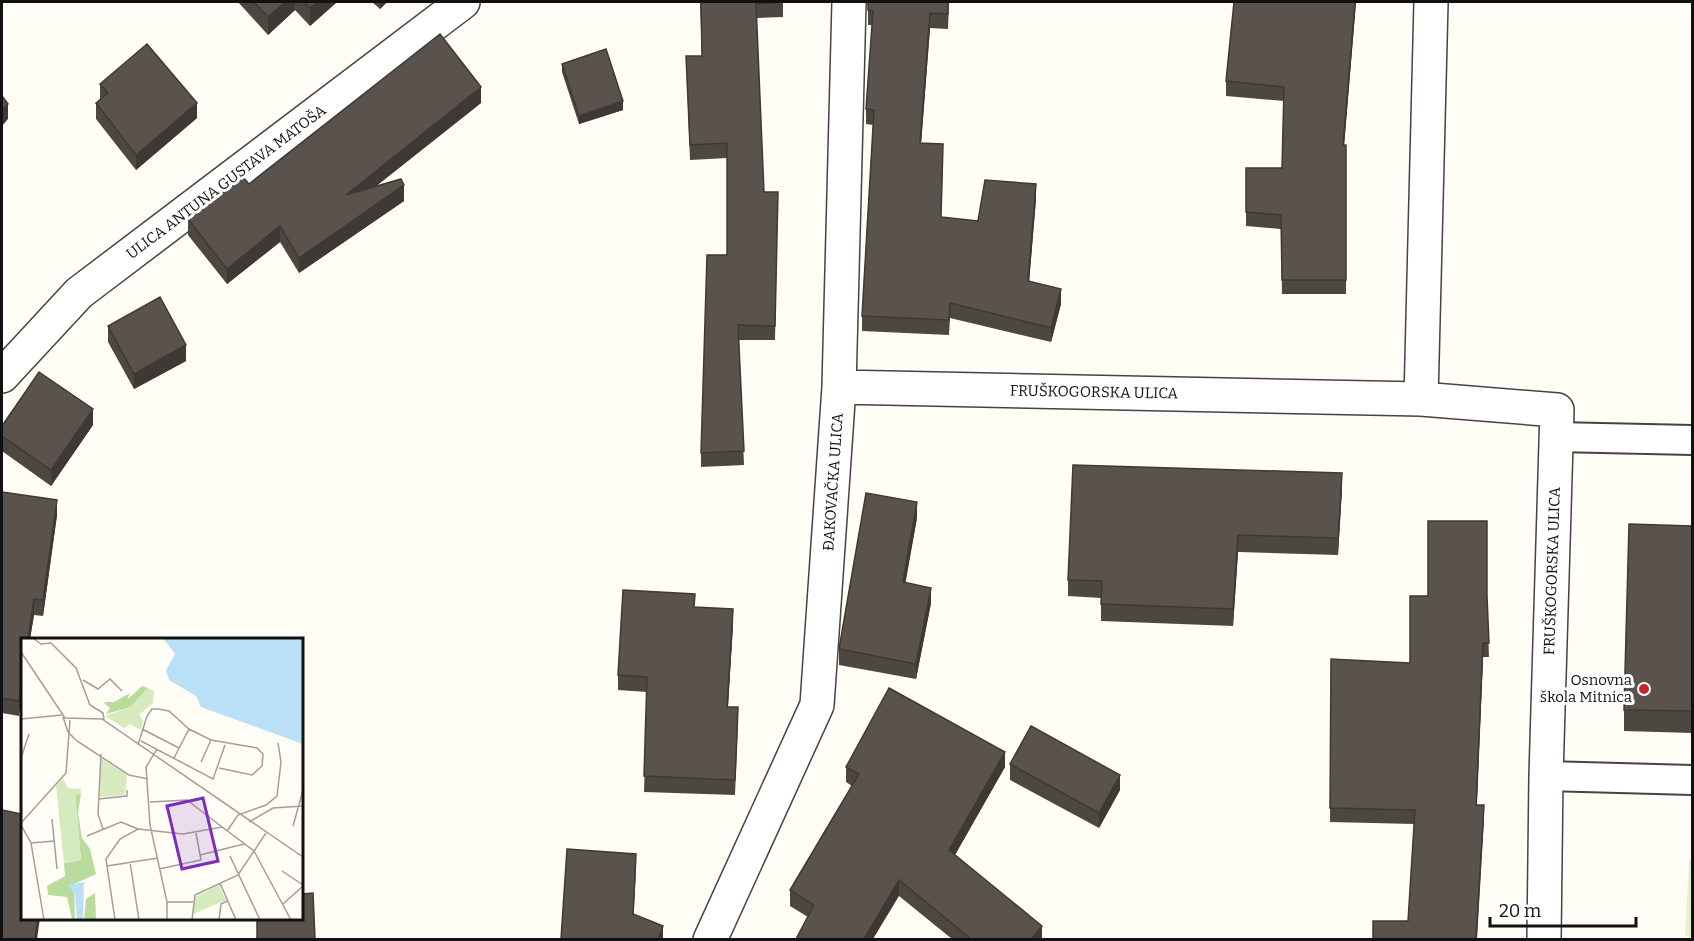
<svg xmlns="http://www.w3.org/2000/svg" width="1694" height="941" viewBox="0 0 1694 941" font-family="Bitter,serif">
<rect width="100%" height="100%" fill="#fffdf5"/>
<path fill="#e6f2cf" d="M 1689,860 L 1692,860 L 1692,936 L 1685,936 Z"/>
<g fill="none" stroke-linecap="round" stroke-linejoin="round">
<g stroke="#444" stroke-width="32">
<path id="lane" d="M 1556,437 L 1692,440
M 1546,776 L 1692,780"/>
</g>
<g stroke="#444" stroke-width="36">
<path id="street" d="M 2,376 L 79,293 L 463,2
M 839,387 L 1421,399 L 1557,410 L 1546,776 L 1544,940
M 1421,399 L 1431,2
M 710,940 L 817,705 L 839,387 L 849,2"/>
</g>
<use href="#lane" stroke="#fff" stroke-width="28"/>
<use href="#street" stroke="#fff" stroke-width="33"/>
</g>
<path fill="#4d4742" d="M 238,2 L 337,2 L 310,26 L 295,10 L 268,35 Z
M 372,2 L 387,2 L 380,9 Z
M 700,2 L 783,2 L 783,17 L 756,18 L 764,192 L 778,192 L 775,340 L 739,340 L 744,465 L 701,467 L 701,453 L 727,255 L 727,158 L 690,160 L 686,56 L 702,56 Z
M 868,2 L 949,2 L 948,29 L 930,28 L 921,143 L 943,159 L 941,217 L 978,221 L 1036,199 L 1029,281 L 1061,304 L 1051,342 L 950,318 L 949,335 L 862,331 L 862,316 L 873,125 L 866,124 L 866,109 L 872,25 L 868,25 Z
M 1234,2 L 1356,2 L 1344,145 L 1346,145 L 1346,294 L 1282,294 L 1281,229 L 1246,226 L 1246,168 L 1282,168 L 1284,101 L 1226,96 L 1226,81 Z
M 562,64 L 623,110 L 579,124 L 562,72 Z
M 100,84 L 197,118 L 136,170 L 96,119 L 96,103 L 100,99 Z
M 481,103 L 376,186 L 404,201 L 299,273 L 280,242 L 227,284 L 188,235 L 188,219 L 249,184 Z
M 108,326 L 186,361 L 134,389 L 108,342 Z
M 93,425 L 51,486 L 2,451 L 2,426 Z
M 1342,489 L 1338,555 L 1238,552 L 1233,626 L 1101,621 L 1101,598 L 1068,596 L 1068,580 Z
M 2,492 L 57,515 L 43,616 L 34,615 L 30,639 L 22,639 L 19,716 L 2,713 Z
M 917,518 L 905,582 L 931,603 L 916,679 L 839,665 L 839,649 Z
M 1692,526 L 1692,733 L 1624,731 L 1624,710 Z
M 1487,598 L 1489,657 L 1483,657 L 1477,805 L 1484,819 L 1408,921 L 1414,824 L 1330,822 L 1331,659 L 1410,663 Z
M 695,607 L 733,624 L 728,707 L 738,723 L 735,795 L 644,792 L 647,692 L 618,690 L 618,675 Z
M 1010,764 L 1120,790 L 1099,828 L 1010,780 Z
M 846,767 L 1005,767 L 955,855 L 1042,939 L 952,939 L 899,896 L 808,917 L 790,906 L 790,890 L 852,786 L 846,782 Z"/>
<path fill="#3f3936" d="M 285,2 L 295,2 L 295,10 L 268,35 L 268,17 Z
M 317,2 L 337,2 L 310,26 L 310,8 Z
M 380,2 L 387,2 L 380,9 Z
M 1355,2 L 1356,2 L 1343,159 L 1343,145 Z
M 930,13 L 930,28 L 920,158 L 920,143 Z
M 481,87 L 481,103 L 346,210 L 346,195 Z
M 623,101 L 623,110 L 579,124 L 579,116 Z
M 197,103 L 197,118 L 136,170 L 136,155 Z
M 8,104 L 8,119 L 2,126 L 2,110 Z
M 1036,184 L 1036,199 L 1028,296 L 1028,281 Z
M 404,185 L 404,201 L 299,273 L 299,258 Z
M 280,226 L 280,242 L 227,284 L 227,269 Z
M 1061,289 L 1061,304 L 1051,342 L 1051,328 Z
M 186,345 L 186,361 L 134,389 L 134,374 Z
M 93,409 L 93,425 L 51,486 L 51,470 Z
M 1342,473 L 1342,489 L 1338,555 L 1338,538 Z
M 57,500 L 57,515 L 43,616 L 43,600 Z
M 917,502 L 917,518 L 903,597 L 903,582 Z
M 1238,535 L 1238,552 L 1233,626 L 1233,609 Z
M 931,588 L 931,603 L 916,679 L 916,664 Z
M 34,599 L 34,615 L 30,639 L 28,639 Z
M 733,609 L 733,624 L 727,722 L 727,707 Z
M 1483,643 L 1483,657 L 1476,819 L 1476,805 Z
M 22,677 L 22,692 L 19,716 L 19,701 Z
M 1005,752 L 1005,767 L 949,865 L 949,850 Z
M 1120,775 L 1120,790 L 1099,828 L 1099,813 Z
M 1484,805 L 1484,819 L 1477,939 L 1476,939 Z
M 636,854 L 636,869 L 633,929 L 633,914 Z
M 899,880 L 899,896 L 873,939 L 864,939 Z
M 38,918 L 40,918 L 37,939 L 35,939 Z
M 663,926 L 663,939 L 658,939 Z
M 1042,926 L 1042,939 L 1031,939 Z"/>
<path fill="#5a524d" stroke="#3f3936" stroke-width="1.5" d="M 254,2 L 285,2 L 268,17 Z
M 304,2 L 317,2 L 310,8 Z
M 701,2 L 783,2 L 756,4 L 764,192 L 778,192 L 775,326 L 738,325 L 744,451 L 701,453 L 707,255 L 727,255 L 727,143 L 690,145 L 686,56 L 702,56 Z
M 868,2 L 948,2 L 948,14 L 930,13 L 920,143 L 943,144 L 941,217 L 978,221 L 985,180 L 1036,184 L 1028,281 L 1061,289 L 1051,328 L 950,303 L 949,320 L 862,316 L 874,110 L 866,109 L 873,11 L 868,10 Z
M 1234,2 L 1355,2 L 1343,145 L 1346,145 L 1346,280 L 1282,280 L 1281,215 L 1246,212 L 1246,168 L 1282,168 L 1284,87 L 1226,81 Z
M 440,34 L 481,87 L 346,195 L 401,179 L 404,185 L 299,258 L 280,226 L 227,269 L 188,219 L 243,177 L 249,184 Z
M 147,44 L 197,103 L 136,155 L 96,103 L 108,93 L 100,84 Z
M 606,49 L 623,101 L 579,116 L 562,64 Z
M 2,96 L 8,104 L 2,110 Z
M 160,297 L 186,345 L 134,374 L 108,326 Z
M 39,372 L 93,409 L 51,470 L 2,436 L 2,426 Z
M 1073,465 L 1342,473 L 1338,538 L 1238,535 L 1233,609 L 1101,604 L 1102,581 L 1068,580 Z
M 2,492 L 57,500 L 43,600 L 34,599 L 28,639 L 22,639 L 22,677 L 19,701 L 2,698 Z
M 866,493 L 917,502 L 903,582 L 931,588 L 916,664 L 839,649 Z
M 1428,521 L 1487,521 L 1487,596 L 1489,643 L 1483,643 L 1476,805 L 1484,805 L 1476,939 L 1373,939 L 1373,921 L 1408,921 L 1415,810 L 1330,808 L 1331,659 L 1410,663 L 1410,596 L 1428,596 Z
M 1629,524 L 1692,526 L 1692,711 L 1624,710 Z
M 623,590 L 695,594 L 694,607 L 733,609 L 727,707 L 738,707 L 735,780 L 644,776 L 647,677 L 618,675 Z
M 889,688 L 1005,752 L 949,850 L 1042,926 L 1031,939 L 971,939 L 899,880 L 864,939 L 796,939 L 814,905 L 790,890 L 859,774 L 846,767 Z
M 1031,726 L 1120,775 L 1099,813 L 1010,764 Z
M 2,810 L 22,814 L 22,918 L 38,918 L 35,939 L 2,939 Z
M 567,849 L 636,854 L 633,914 L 663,926 L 658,939 L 561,939 Z
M 313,893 L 315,939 L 257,939 L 257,918 L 302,918 L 302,894 Z"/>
<circle fill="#c4262e" stroke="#fff" stroke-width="2" cx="1644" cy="689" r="6"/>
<g text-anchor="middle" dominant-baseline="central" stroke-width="6" stroke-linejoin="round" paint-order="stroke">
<g font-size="15" fill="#111" stroke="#fff">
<text transform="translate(226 182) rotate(-37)">ULICA ANTUNA GUSTAVA MATOŠA</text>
<text transform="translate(1094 392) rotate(1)">FRUŠKOGORSKA ULICA</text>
<text transform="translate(833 482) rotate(-86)">ĐAKOVAČKA ULICA</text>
<text transform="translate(1552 571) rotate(-88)">FRUŠKOGORSKA ULICA</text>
</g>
<g font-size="15" fill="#111" stroke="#fff" text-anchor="end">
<text x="1632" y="680">Osnovna<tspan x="1632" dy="17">škola Mitnica</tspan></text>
</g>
</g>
<g transform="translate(21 638)">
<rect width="282" height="282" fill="#fffdf5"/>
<path d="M 80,120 L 106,137 L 104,157 L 79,159 Z" fill="#d5ebbd"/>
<path d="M 121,48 L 127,50 L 110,69 L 85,76 L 89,70 L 82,64 L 93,64 L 109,55 L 106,62 ZM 54,156 L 60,156 L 57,175 L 61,200 L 69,211 L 75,236 L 53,246 L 54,282 L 45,282 L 51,281 L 46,259 L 27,257 L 26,248 L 44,238 L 43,225 L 60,222 ZM 74,255 L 75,282 L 63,282 L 65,261 Z" fill="#b9dc9c"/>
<path d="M 127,50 L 133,53 L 132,65 L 118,77 L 122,83 L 120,92 L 109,86 L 103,90 L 84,78 L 110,69 ZM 42,140 L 47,150 L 60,151 L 60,156 L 54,157 L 60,222 L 43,225 L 35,148 ZM 198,247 L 205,262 L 172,276 L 174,259 Z" fill="#d5ebbd"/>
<path d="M 142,0 L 282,0 L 282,106 L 180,69 L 175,58 L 148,42 L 145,32 L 154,16 ZM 63,244 L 62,282 L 56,282 L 54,257 L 47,247 Z" fill="#b9e0f7"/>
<path fill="none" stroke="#a09f9a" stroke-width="1.5" d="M 12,0 L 20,6 L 30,5 L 55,30 L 69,67 L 82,75 L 83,82M 0,14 L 44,80 L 81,81 L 282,219M 62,42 L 77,51 L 89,41 L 101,53M 42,79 L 47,94 L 56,103 L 108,137 L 127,141M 0,81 L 41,77M 121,91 L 158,110M 120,103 L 192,141 L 204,107M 117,107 L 126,78 L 131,71 L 137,71 L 148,73 L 168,91 L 190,102 L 236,110 L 242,116 L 241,128 L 231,137 L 198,130M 136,111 L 125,129 L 129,187 L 146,264 L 146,282M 80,116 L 77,176 L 82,191M 0,120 L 8,96M 153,120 L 168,91M 180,124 L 190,102M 78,161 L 106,158 L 106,152M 129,164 L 166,162 L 201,189M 31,181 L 36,231M 228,184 L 252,170 L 282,168M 0,185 L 45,135 L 49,82M 0,187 L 10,205 L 23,282M 272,188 L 282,152M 206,193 L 217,177 L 245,167 L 256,158 L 260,124 L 257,105M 245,195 L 233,213 L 270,282M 66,198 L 100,184 L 117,191M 10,205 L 33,203M 179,217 L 223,206M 209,218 L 239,282M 109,224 L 118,282M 86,228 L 137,220M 138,231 L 180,222 L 175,195M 261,233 L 282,247M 199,245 L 215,282M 146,264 L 172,264M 262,266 L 282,248M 94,282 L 85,221 L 99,201 L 117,191 L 162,196 L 201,189 L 233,213 L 217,237 L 174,257 L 171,282M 198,282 L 200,266 L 206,263"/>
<path fill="#7b2cbf" fill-opacity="0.15" stroke="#7b2cbf" stroke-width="3" d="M 182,160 L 197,223 L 161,231 L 146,168 Z"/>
<rect width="282" height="282" fill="none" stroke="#111" stroke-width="3"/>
</g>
<rect width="1694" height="941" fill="none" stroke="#111111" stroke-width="6"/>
<path d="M1490 917v9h146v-9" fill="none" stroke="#111111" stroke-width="3"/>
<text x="1499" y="917" font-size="18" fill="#111111" stroke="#ffffff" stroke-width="4.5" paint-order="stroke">20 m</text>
</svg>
